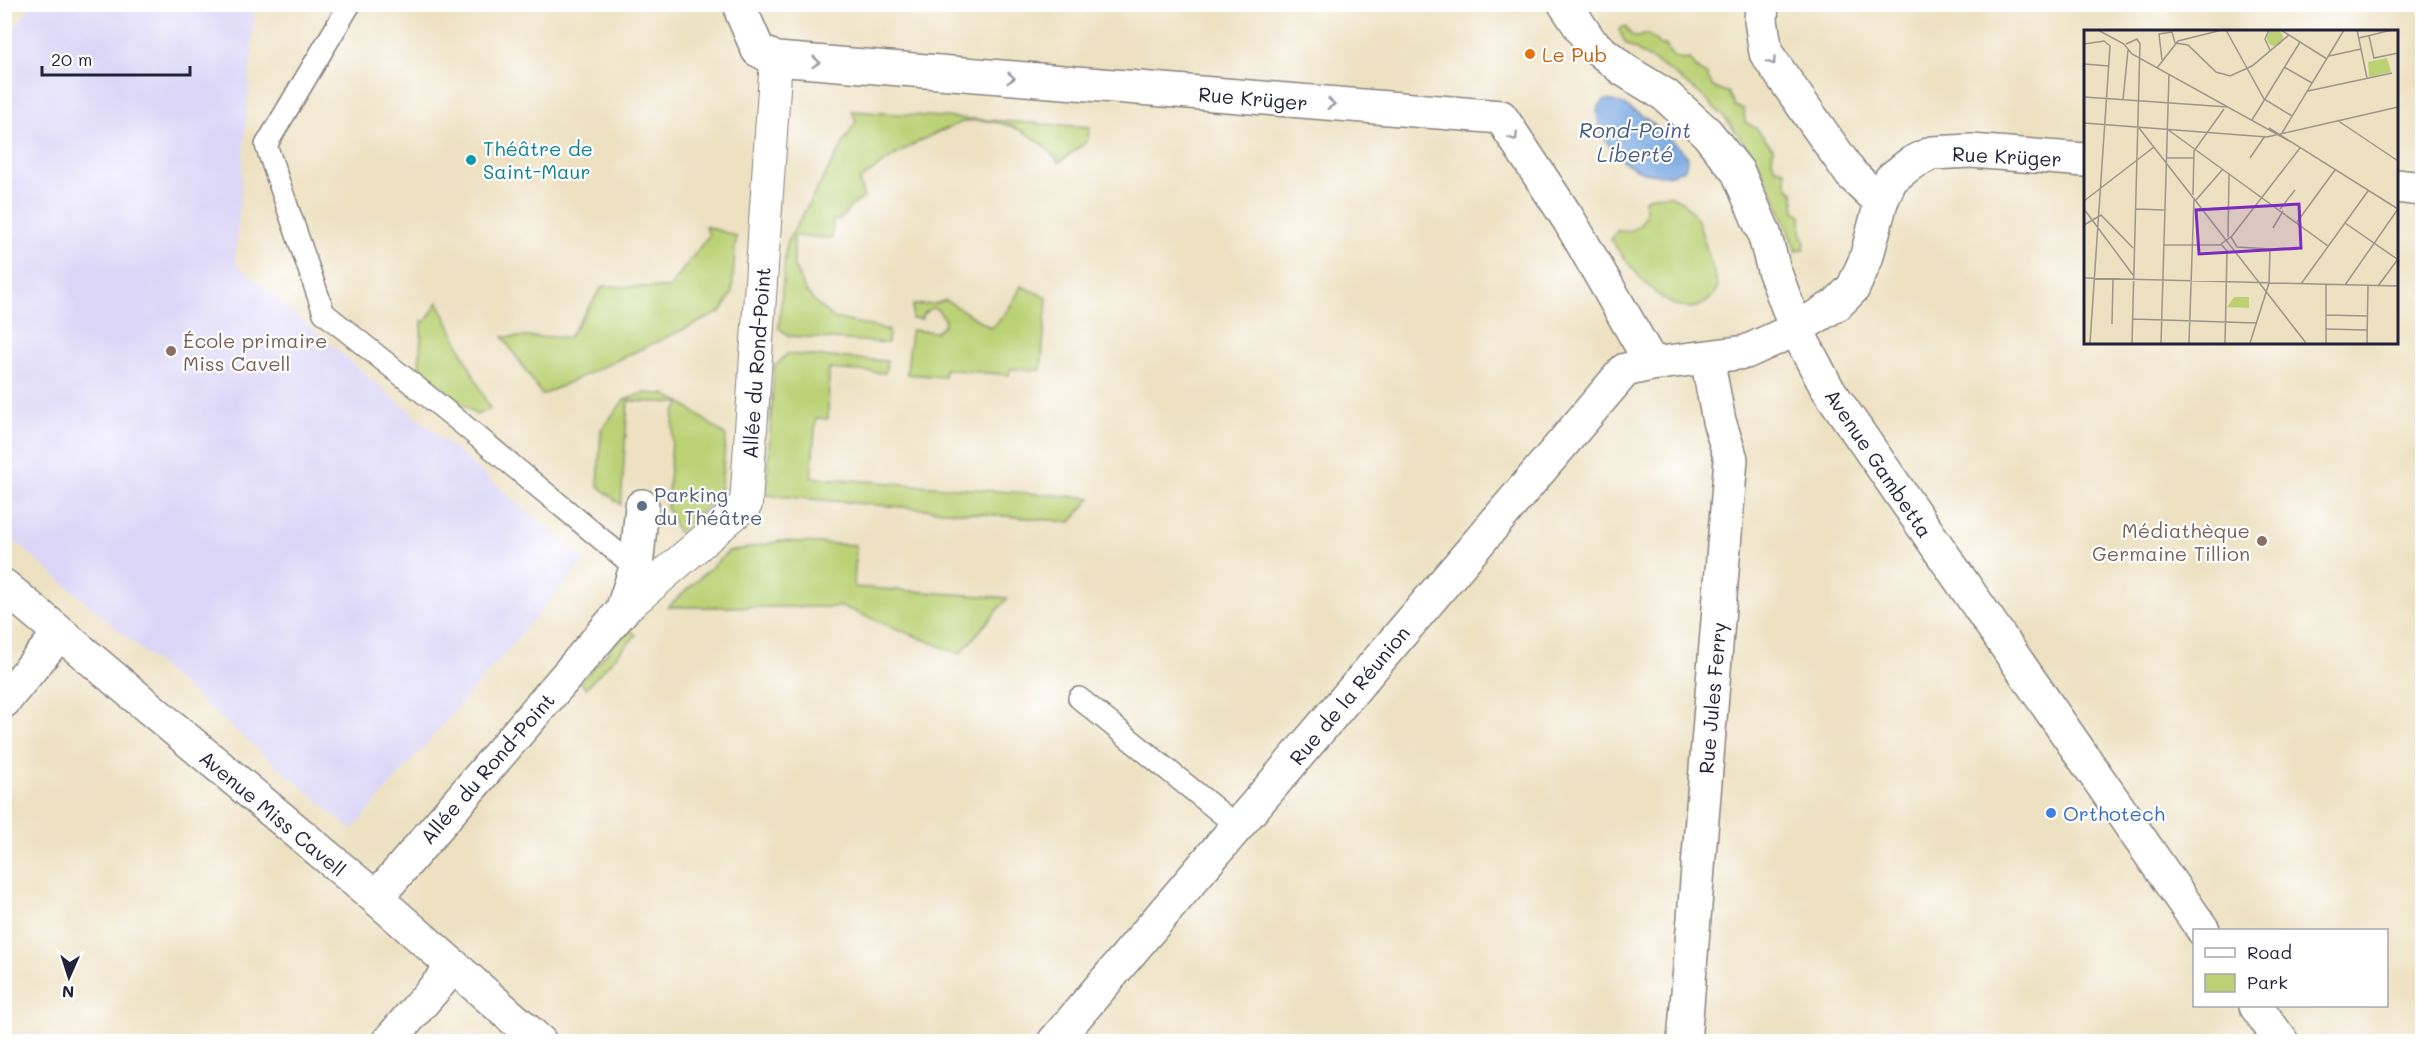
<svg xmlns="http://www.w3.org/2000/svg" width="2427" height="1046" viewBox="0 0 2427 1046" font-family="Mali,sans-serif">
<rect width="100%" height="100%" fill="#fff"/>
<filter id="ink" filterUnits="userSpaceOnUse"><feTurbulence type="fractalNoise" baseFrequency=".0167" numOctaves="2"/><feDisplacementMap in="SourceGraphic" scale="12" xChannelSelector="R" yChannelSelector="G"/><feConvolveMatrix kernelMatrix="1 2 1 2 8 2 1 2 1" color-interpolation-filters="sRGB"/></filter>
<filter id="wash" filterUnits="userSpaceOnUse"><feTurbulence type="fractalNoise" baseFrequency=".008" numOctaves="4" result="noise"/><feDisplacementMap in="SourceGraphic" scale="24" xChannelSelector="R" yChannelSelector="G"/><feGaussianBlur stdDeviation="1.35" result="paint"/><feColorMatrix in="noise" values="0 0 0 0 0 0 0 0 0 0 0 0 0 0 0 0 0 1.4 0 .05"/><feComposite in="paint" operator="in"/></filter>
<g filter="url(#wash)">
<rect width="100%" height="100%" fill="#ede1c1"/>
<path fill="#dbd6f7" d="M 32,5 L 255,5 L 235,263 L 585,560 L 352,830 L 5,533 L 5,39 Z"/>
<path fill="#bbd174" stroke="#6e7a58" stroke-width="1.5" d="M 1625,26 L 1632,36 L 1638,37 L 1647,34 L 1661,45 L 1666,45 C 1670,57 1677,62 1690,59 L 1699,71 L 1707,75 L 1713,87 L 1718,90 L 1728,92 L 1735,106 L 1744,109 L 1745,122 L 1756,128 L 1773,148 L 1772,160 L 1775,168 L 1785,170 L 1786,185 L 1793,192 L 1795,211 L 1801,215 L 1801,233 L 1805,240 L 1804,249 L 1796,251 L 1775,197 L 1754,155 L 1725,118 L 1700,94 L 1670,71 L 1626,44 L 1619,30 Z
M 852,111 L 1090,127 L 1087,141 L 1059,163 C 1038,133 1003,118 967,121 C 960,122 952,127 946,129 C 913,142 886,160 859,181 L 864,198 L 850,207 L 840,220 L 833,220 L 832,238 L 794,236 L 794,266 L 806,292 L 819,306 L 834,318 L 889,330 L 888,343 L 789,336 L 779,328 L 786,244 L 856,121 Z
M 1669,195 L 1684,202 L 1697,218 L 1718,286 C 1714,297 1707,304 1695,307 C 1663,315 1628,263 1611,240 L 1617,231 C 1637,234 1651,219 1644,200 L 1653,196 Z
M 705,226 L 736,236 L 732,293 L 721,312 L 542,395 L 503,337 L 569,337 L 603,286 L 669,288 L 709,235 Z
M 1021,286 L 1047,297 L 1041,370 L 1010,369 L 1009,375 L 945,369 L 944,377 L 907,374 L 911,330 L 936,332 L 944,325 L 945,319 L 937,309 L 932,308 L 922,315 L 922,319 L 912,319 L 913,305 L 934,304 L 946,300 L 991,328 C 1005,316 1014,303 1021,286 Z
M 438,302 L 490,409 L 476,415 L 419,368 L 422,321 L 426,321 Z
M 787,354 L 887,361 L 885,373 L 829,369 L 828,419 L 816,418 L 811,477 L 1091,498 L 1071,522 L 766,495 L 774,367 Z
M 644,393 L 664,394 L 682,403 L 726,436 L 720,494 L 678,532 L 667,508 L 674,413 L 681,403 L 628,401 L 621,505 L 598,486 L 601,430 L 624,400 Z
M 781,541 L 856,545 L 854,587 L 1008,598 L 960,654 L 843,607 L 668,607 L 728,552 Z
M 629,629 L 636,635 L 586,688 L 580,682 Z"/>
<path fill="#75a6e0" stroke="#4c648e" stroke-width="1.5" d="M 1605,100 C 1631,101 1672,138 1688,157 L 1685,169 C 1653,187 1612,162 1601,130 C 1598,123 1596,115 1598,107 Z"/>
</g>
<g filter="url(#ink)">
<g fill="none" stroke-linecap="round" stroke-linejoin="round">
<g stroke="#88827e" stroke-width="24">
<path id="service" d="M 350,4 L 266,145 L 324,313 L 460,422 L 636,568
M 1079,698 L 1237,826"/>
</g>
<g stroke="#88827e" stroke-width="34">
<path id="pedestrian" d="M 622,611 L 746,504 L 776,59"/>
</g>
<g stroke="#88827e" stroke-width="36">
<path id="minor" d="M 743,4 L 742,13 L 758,50 L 776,59 L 1501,117 L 1569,220 L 1652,364
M 1762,4 L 1761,20 L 1766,53 L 1851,174 L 1881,202
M 2396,186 L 2422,189
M 4,586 L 376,898 L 540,1042
M 4,701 L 60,633
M 376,898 L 622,611 L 636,568 L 642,506
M 388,1042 L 454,966
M 1054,1042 L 1625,370 L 1652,364 L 1746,352 L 1796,329 L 1837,304 L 1853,288 L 1866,259 L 1881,202 L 1891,179 L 1910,164 L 1932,153 L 1971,151 L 2085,160
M 1684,1042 L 1731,459 L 1719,421 L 1707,358"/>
</g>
<g stroke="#88827e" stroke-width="36">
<path id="tertiary" d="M 1565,4 L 1591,43 L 1624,70 L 1665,95 L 1707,133 L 1738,172 L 1764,233 L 1774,270 L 1796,329 L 1826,386 L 2203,930
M 2256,1006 L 2282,1042"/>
</g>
<use href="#service" stroke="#fff" stroke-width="21"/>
<use href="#pedestrian" stroke="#fff" stroke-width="32"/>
<use href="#minor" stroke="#fff" stroke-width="33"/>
<use href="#tertiary" stroke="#fff" stroke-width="33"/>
</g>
<defs><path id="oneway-chevron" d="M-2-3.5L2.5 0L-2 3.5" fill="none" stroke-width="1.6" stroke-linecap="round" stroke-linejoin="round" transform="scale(1.5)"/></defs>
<g stroke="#9c9ca7">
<use href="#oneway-chevron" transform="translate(1772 61) rotate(56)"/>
<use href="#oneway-chevron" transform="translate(816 62) rotate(5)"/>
<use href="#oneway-chevron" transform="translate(1011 78) rotate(5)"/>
<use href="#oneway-chevron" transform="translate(1331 104) rotate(5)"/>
<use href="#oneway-chevron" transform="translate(1514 137) rotate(57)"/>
</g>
</g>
<circle fill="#e8710a" stroke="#fff" stroke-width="2" cx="1530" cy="54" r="6"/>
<circle fill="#0f9aa8" stroke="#fff" stroke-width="2" cx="471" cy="160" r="6"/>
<g fill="#8d6e63" stroke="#fff" stroke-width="2">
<circle cx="171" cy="351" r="6"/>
<circle cx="2262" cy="541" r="6"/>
</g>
<circle fill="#5c6f8a" stroke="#fff" stroke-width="2" cx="642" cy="506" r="6"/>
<circle fill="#3f7fe0" stroke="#fff" stroke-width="2" cx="2051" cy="813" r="6"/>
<g text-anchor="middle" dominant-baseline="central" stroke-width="4.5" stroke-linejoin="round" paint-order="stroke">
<g font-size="20" fill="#c56008" stroke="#fff" text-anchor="start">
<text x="1542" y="54">Le Pub</text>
</g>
<g font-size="20" fill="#22223b" stroke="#fff">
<text transform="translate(1253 98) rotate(5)">Rue Krüger</text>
<text transform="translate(2007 156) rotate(3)">Rue Krüger</text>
<text transform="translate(756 363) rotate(-86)">Allée du Rond-Point</text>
<text transform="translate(1879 463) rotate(56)">Avenue Gambetta</text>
<text transform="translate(1349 695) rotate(-50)">Rue de la Réunion</text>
<text transform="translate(1712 698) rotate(-85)">Rue Jules Ferry</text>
<text transform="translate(487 768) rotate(-49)">Allée du Rond-Point</text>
<text transform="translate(273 813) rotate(40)">Avenue Miss Cavell</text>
</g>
<g font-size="20" fill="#0d838f" stroke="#fff" text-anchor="start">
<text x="483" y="148">Théâtre de<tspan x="483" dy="23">Saint-Maur</tspan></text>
</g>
<g font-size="20" fill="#785e54" stroke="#fff" text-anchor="start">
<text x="183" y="340">École primaire<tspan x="183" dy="23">Miss Cavell</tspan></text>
<text x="2250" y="530" text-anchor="end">Médiathèque<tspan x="2250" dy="23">Germaine Tillion</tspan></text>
</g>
<g font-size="20" fill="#4e5e75" stroke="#fff" text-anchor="start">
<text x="654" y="494">Parking<tspan x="654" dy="23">du Théâtre</tspan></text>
</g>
<g font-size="20" fill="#366cbe" stroke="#fff" text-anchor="start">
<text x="2063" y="813">Orthotech</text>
</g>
<g font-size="21" font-style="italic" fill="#475d85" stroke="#fff">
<text x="1635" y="129">Rond-Point<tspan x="1635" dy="24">Liberté</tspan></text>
</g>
</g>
<g transform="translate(2084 30)">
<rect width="314" height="314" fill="#ede1c1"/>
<path d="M183 8a8 8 0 1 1 16 0a8 8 0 1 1-16 0ZM 303,28 L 307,42 L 285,47 L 284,32 ZM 150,267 L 165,267 L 165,278 L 143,277 Z" fill="#bbd174"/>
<path fill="none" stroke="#9c958b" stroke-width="1.5" d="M 14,0 L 40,14 L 48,24 L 207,112M 142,0 L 180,69 L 208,86M 185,0 L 181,9 L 186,20M 197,0 L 243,29M 273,0 L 283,48M 285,6 L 290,28 L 314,23M 275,8 L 308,0M 91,13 L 104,15 L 132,42 L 146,46 L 168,36 L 205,5M 0,14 L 20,11 L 26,16 L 6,313M 42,14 L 53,9 L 56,14 L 48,313M 245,26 L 277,19M 78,30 L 75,4 L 88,2 L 91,13M 0,34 L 25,36M 200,37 L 228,53M 73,38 L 94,11 L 138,0M 224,61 L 308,43M 0,67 L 144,77M 39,70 L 44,20M 168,90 L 216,12M 253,90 L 314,131M 0,93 L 183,107 L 314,77M 55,98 L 222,313M 185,98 L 314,179M 83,99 L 244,216M 198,103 L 260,0M 82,128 L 110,128M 166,128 L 181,106M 109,165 L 110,121 L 140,79M 112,170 L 139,139M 0,171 L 70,117M 0,179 L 49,245M 52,179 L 80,180M 196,179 L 211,160M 213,192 L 251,140M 261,193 L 313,229M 0,195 L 17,185 L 49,218M 189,198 L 199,181M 144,207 L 145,143M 147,207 L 153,217 L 186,219 L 185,253 L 166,313M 137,214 L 148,206 L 216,118M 137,214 L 143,221 L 141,313M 79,215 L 137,215M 0,248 L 314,256M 217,254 L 284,161M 261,255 L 314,179M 294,256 L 314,229M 242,285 L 284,286M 49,289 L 172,293M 28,294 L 29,249M 241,299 L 283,300M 77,313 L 85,44M 105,313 L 110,168M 242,313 L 242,255M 283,313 L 284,256"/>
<path fill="#7b2cbf" fill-opacity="0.15" stroke="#7b2cbf" stroke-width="3" d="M 215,174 L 217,218 L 115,224 L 112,180 Z"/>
<rect width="314" height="314" fill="none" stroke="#22223b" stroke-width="3"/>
</g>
<rect width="2427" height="1046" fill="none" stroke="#fff" stroke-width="24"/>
<rect x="2193" y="929" width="195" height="78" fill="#ffffff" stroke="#a7a7b1" stroke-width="1.5"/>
<rect x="2205" y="948" width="30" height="9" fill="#ffffff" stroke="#a7a7b1" stroke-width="1.5"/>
<text x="2247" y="959" font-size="18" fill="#22223b">Road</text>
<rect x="2205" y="974" width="30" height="18" fill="#bbd174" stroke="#a7a7b1" stroke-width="1.5"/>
<text x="2247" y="989" font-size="18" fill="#22223b">Park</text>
<g transform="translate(69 977) rotate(183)" stroke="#ffffff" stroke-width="4.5" paint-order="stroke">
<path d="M0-4.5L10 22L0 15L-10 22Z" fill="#22223b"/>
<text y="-9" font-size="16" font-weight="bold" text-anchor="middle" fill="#22223b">N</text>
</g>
<path d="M42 66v9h148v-9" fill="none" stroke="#22223b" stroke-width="3"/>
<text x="51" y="66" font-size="18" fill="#22223b" stroke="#ffffff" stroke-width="4.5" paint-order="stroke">20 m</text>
</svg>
